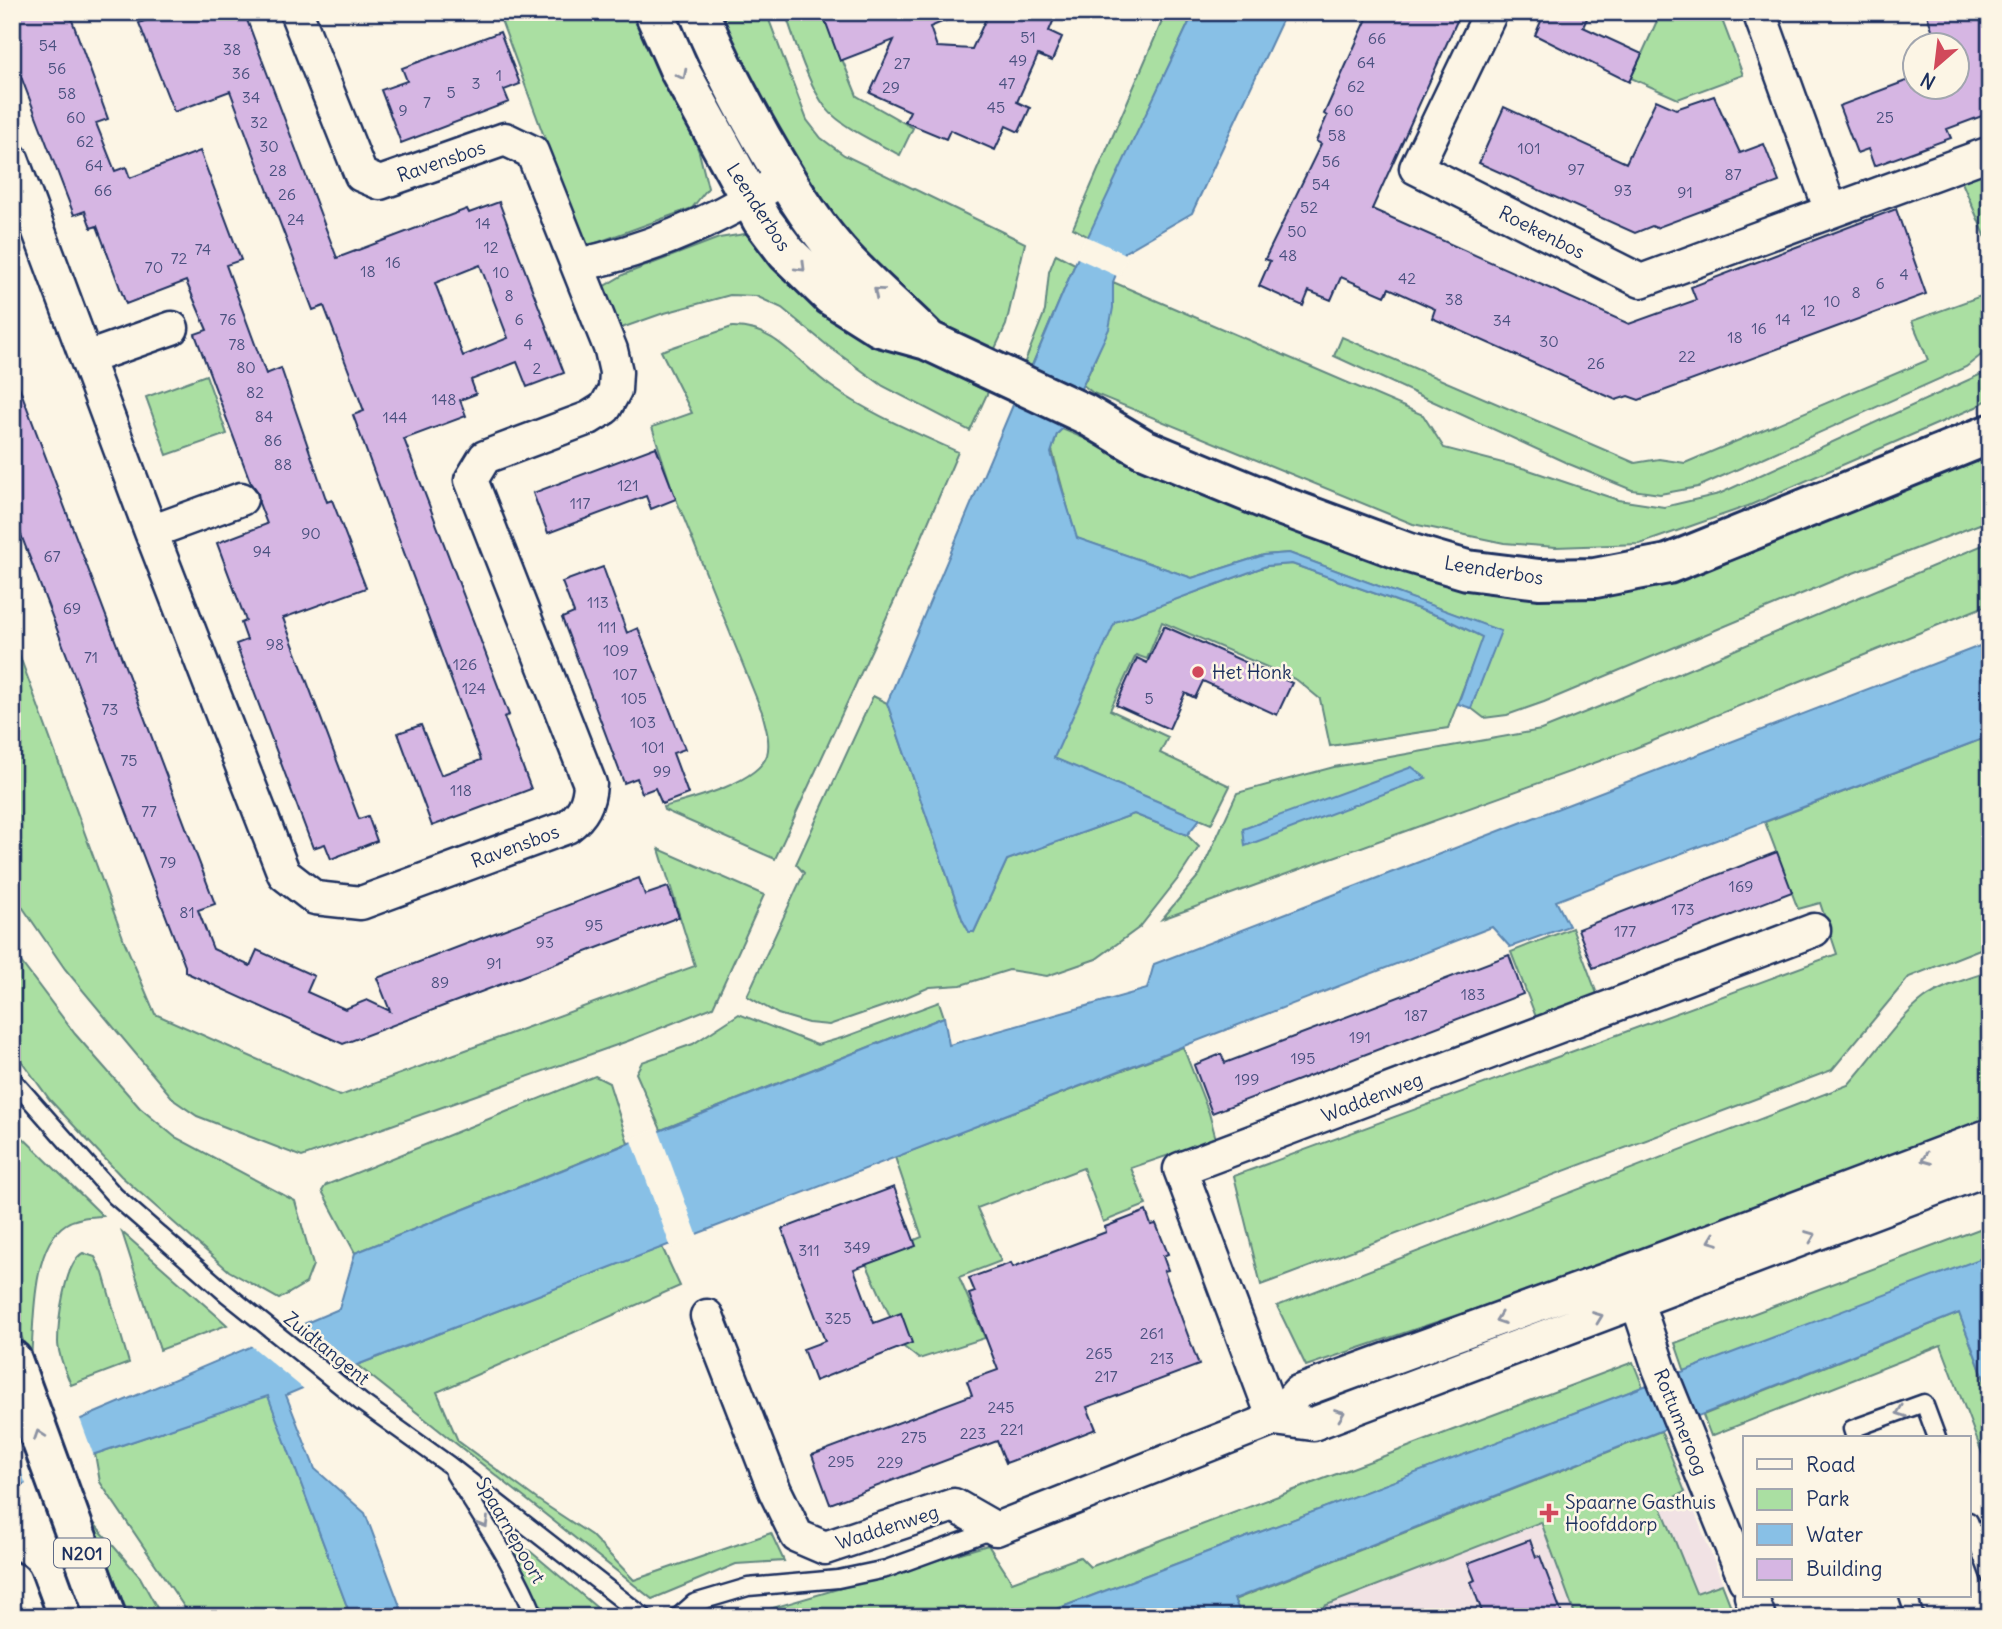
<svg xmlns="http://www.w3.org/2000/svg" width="2002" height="1629" viewBox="0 0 2002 1629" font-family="Delius,sans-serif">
<rect width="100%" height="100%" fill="#fcf5e5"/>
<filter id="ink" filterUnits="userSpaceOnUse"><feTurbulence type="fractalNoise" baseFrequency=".0143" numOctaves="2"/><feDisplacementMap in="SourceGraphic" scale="14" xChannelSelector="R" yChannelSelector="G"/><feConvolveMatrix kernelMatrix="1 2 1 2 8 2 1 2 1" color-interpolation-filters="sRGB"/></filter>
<g filter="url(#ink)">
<path fill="#f1e2e4" d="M 1654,1409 L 1736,1617 L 1153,1617 Z"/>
<path fill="#aadfa2" stroke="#628780" stroke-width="2" d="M 498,12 L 646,12 L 699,152 L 708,188 L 692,208 L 585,247 Z
M 715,12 L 766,12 L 807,120 L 821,138 L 844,155 L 1025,243 L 1006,325 L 992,355 L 968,344 L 907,301 L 790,168 Z
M 785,12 L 823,12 L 857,96 L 913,128 L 900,155 C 879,144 841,127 826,108 C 808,85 795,41 785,12 Z
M 1166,12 L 1194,12 L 1089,237 L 1073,228 Z
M 1661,12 L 1719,12 L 1743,75 L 1678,99 L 1631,78 Z
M 1990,171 L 1990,247 L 1961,180 Z
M 751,233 L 890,342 L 988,392 L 970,431 L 883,386 L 828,346 L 782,308 L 756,296 L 730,295 L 661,314 L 616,330 L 601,288 L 625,274 L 719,238 Z
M 1056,254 L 1075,264 L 1031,368 L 1024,364 L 1045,311 L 1049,272 Z
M 1113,282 L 1423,415 L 1444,448 L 1526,469 L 1618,500 L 1664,507 L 1719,494 L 1990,370 L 1990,398 L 1976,407 L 1748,506 L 1640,544 L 1556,547 L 1504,543 L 1413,524 L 1093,393 L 1083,385 C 1099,353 1113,319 1113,282 Z
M 1990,289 L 1990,348 L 1966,367 L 1698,487 L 1660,494 L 1632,490 L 1569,464 L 1334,356 L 1342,337 L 1635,463 L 1659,459 L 1685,463 L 1928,360 L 1912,321 L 1984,295 Z
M 732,327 C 777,326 798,364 832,387 C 870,414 915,432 958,452 L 901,586 L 775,859 L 664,810 L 663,807 C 689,800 758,783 767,755 C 771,741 765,725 762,712 L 672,489 L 652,427 L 692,413 L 661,351 Z
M 206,375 L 227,434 L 167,455 L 146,397 Z
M 1062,429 L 1201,487 L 1524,592 L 1990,447 L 1990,520 L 1830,582 L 1544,702 L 1507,715 L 1484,718 L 1471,708 L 1500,631 L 1289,553 L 1264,555 L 1192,578 L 1076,538 L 1052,450 L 1057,434 Z
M 1990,542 L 1990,604 L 1633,749 L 1162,919 L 1200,874 L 1237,793 L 1334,767 L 1541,730 L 1616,700 Z
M 1292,564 L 1444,618 L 1483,637 L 1448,728 L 1330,746 L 1320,699 L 1297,680 L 1162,622 L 1147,659 L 1136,655 L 1110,710 L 1168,737 L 1160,753 L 1230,786 L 1211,824 L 1053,758 L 1114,622 L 1266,566 Z
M 12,635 L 125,943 L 155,1014 L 340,1096 L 695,966 L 659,849 L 764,895 L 713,1007 L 628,1041 L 302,1157 L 197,1116 L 175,1101 L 65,969 L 12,892 Z
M 873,696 L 887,703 L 963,921 L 974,932 L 1007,860 L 1134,814 L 1187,835 L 1199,847 L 1180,876 L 1140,927 L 1096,959 L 1047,976 L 1009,970 L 961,985 L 930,987 L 890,1004 L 829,1025 L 808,1023 L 778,1014 L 747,996 L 804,873 L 796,864 Z
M 1990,736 L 1990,945 L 1909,977 L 1832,1070 L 1261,1285 L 1234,1176 L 1837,954 L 1820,903 L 1798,909 L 1765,822 Z
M 1572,928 L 1597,994 L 1536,1017 L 1511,952 Z
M 12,950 L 75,1034 L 140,1108 L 175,1137 L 295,1201 L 313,1265 L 306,1283 L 279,1299 L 229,1271 L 121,1176 L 50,1100 L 12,1048 Z
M 1990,971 L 1990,1120 L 1617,1261 L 1306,1366 L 1277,1306 L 1848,1085 C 1872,1059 1897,1019 1924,999 C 1943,985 1969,979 1990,971 Z
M 939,1002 L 944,1017 L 661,1130 L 636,1073 L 642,1062 L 693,1044 L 739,1014 L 817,1045 L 845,1037 Z
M 1183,1047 L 1209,1113 L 1216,1139 L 1131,1168 L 1146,1205 L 1103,1222 L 1083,1168 L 977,1208 L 1001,1261 L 959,1277 L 985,1338 L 919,1359 L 904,1347 L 865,1261 L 922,1237 L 895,1157 Z
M 595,1076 L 609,1083 L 628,1143 L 355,1253 L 322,1191 L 326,1185 Z
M 12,1127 L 103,1216 C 90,1217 77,1217 66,1224 C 31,1246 34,1324 31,1361 L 12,1312 Z
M 1990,1225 L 1990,1256 L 1685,1372 L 1675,1343 Z
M 122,1232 L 215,1314 L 227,1325 L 160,1350 Z
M 662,1247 L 680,1286 L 437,1392 L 458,1441 L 538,1500 L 591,1535 L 634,1580 L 771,1533 L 784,1561 L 736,1564 L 652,1599 L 357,1365 Z
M 83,1253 L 95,1257 L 103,1273 L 129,1363 L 71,1385 C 66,1372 58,1356 58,1342 C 58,1322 64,1263 83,1253 Z
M 1959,1313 L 1990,1395 L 1990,1474 L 1941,1345 L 1711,1436 L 1703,1415 Z
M 1633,1362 L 1643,1387 L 1036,1617 L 742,1617 L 988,1545 L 1012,1582 L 1080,1557 L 1090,1567 Z
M 268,1395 L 351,1617 L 191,1617 L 100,1482 L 95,1454 Z
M 1661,1431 L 1685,1492 L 1660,1504 L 1696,1593 L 1722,1584 L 1735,1617 L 1576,1617 L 1541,1522 L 1324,1606 L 1322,1617 L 1242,1617 L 1234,1600 Z
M 92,1521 L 140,1577 L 162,1617 L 129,1617 Z
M 512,1542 L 530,1551 L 608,1617 L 545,1617 L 510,1550 Z"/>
<path fill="#88c0e6" stroke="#5c86b0" stroke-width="2" d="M 1194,12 L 1286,12 L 1192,213 L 1125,252 L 1113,282 L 1113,308 L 1109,329 L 1062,429 L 1057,434 L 1051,453 L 1077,538 L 1192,578 L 1264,555 L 1289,553 L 1501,631 L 1471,708 L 1458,704 L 1482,637 L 1444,618 L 1292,564 L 1266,566 L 1115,622 L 1054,758 L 1200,819 L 1187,835 L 1134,814 L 1007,860 L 974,932 L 969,932 L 963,921 L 887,703 L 1013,405 L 1031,368 L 1075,264 Z
M 1990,642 L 1990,736 L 1556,901 L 1569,926 L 1510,947 L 1492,927 L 357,1365 L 286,1395 L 315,1469 L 365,1513 L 404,1617 L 351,1617 L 268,1396 L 95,1454 L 12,1489 L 12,1445 L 81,1419 L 339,1309 L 355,1253 L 944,1017 L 949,1045 L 1147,989 L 1154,964 Z
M 1412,767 L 1426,778 L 1245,846 L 1243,829 Z
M 1990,1255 L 1990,1394 L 1959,1313 L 1234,1599 L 1242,1617 L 1036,1617 Z"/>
<path fill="#fcf5e5" d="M 1086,236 L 1128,255 L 1119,277 L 1075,257 Z
M 658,1128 L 698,1237 L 671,1248 L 631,1138 Z
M 302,1322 L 359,1368 L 305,1390 L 249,1344 Z
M 79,1416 L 95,1459 L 27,1487 L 12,1447 L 12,1441 Z"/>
<path fill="#d6b6e3" stroke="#1b2f5e" stroke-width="2" fill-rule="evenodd" d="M 12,12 L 69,12 L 108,119 L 96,123 L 115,171 L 126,167 L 130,178 L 200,151 L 241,260 L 226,265 L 248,325 L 266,374 L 281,368 L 327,502 L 332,500 L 366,588 L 283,618 L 359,819 L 368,816 L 377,841 L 331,859 L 325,844 L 313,848 L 236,644 L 247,640 L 241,623 L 246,621 L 217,543 L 267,524 L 259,503 L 258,492 L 250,481 L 195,334 L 207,330 L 186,281 L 126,304 L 97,226 L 91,228 L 85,211 L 74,215 L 12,53 Z
M 167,12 L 244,12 L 337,258 L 467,209 L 469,213 L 499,202 L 564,373 L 527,387 L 517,362 L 471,380 L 476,394 L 460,400 L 466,416 L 404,439 L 509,715 L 504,717 L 531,789 L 432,826 L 398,733 L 421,725 L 441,775 L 481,760 L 353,415 L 364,411 L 337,340 L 324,306 L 313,310 L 230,91 L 174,112 L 139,23 ZM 480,265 L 508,338 L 463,356 L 435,283 Z
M 822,12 L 961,12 L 961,14 L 930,27 L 937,47 L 972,49 L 989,12 L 1057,12 L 1049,31 L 1062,37 L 1052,61 L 1038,55 L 1017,102 L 1030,108 L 1019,132 L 1006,126 L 995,150 L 950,130 L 946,139 L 905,122 L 910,111 L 870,93 L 894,40 L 840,61 Z
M 1370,12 L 1461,12 L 1372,209 L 1629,324 L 1696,300 L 1691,287 L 1896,209 L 1926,294 L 1639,400 L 1628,396 L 1616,400 L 1432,318 L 1435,309 L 1389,288 L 1385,296 L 1341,277 L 1331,300 L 1309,291 L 1303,306 L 1259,286 L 1270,261 L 1265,259 L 1321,144 L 1316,141 L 1327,116 L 1324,114 Z
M 1545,12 L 1590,12 L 1583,27 L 1642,54 L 1629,82 L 1535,35 Z
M 1926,12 L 1990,12 L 1990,113 L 1947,129 L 1951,138 L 1874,166 L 1868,149 L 1857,153 L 1839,106 L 1914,78 L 1914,88 L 1956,88 L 1956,46 L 1938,46 Z
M 500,32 L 520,84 L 504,90 L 509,102 L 401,143 L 381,90 L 407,81 L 402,68 Z
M 1714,96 L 1740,153 L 1764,144 L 1779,182 L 1656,228 L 1652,226 L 1635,233 L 1479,163 L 1504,107 L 1626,163 L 1656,100 L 1676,109 Z
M 12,376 L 15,376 L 215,904 L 198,910 L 213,949 L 250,966 L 257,950 L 314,976 L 307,992 L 345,1009 L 367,1000 L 390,1011 L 377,978 L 639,878 L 645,895 L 668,887 L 679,917 L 343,1044 L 185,972 L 185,966 L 12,511 Z
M 656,447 L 676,499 L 651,509 L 646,496 L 548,533 L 533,493 Z
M 603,567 L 627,633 L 638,628 L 685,749 L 673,753 L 688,794 L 662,804 L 655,788 L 642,793 L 637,778 L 624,783 L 562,618 L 574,613 L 562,582 Z
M 1164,626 L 1292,683 L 1277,715 L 1203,681 L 1195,698 L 1185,693 L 1169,729 L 1116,705 L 1137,658 L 1147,663 Z
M 1777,852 L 1792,892 L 1593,968 L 1578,929 Z
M 1509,955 L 1523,994 L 1212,1113 L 1194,1065 L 1221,1054 L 1225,1063 Z
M 894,1187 L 916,1246 L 854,1269 L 874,1323 L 901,1313 L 912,1343 L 815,1381 L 803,1349 L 825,1341 L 782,1229 Z
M 1146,1211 L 1151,1225 L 1156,1224 L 1168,1254 L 1163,1256 L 1168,1270 L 1164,1271 L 1199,1365 L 1087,1407 L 1096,1429 L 1047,1448 L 1006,1463 L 997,1441 L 830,1504 L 812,1455 L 972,1395 L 967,1381 L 998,1370 L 969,1294 L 975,1292 L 969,1278 L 1011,1263 L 1013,1267 L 1106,1232 L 1105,1227 Z
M 1530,1540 L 1536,1557 L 1540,1556 L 1563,1617 L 1484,1617 L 1471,1582 L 1475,1580 L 1468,1563 Z"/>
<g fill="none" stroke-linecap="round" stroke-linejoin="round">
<g stroke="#1b2f5e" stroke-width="21">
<path id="lane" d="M 12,1079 L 115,1196 L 227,1294 L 361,1402 L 449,1465 L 644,1617
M 1855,1438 L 1852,1429 L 1924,1403 L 1937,1438
M 454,1473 C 482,1519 515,1566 535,1617
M 1969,1521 L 1990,1576
M 1908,1596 L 1915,1617
M 678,1617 L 694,1603 L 748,1587 L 838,1579 L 886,1569 L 996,1529"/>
</g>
<g stroke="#1b2f5e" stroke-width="37">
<path id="street" d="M 1491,12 L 1416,168 L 1641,281 L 1990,153
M 1759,12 L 1831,211
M 12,159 L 151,532 L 284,874 L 315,898 L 361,903 L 567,827 C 583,815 589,803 590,784 L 471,480 L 485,457 L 589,418 L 605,408 L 615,390 L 616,372 L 611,350 L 532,152 L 505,139 L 380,183 L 361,175 L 296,12
M 578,265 C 645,251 712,222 771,186
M 87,358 L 172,328
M 151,532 L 241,499
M 1631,1284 L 1659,1368 L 1745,1580
M 707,1316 L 775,1491 L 797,1536 L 825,1548 L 954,1505 L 996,1529 L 1274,1419 L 1298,1392 L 1627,1272 L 1990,1135
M 1274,1419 L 1180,1169 L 1814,930
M 1274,1419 L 1313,1424 L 1990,1168
M 1751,1596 L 1759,1617"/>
</g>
<g stroke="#1b2f5e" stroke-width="44">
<path id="secondary" d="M 654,12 L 680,71 L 762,220 L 787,253 L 831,296 L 880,327 L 927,340 L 1085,414 L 1144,449 L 1277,504 L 1409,553 L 1467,570 L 1539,579 L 1595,578 L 1668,564 L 1990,434
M 699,12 C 716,55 738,96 761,137 C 784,177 807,217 838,252 C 865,283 897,309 926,338"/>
</g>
<g stroke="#1b2f5e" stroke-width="44">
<path id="highway" d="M 12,1360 L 106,1617
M 12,1582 L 25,1617"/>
</g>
<use href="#lane" stroke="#fcf5e5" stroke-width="16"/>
<use href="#street" stroke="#fcf5e5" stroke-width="32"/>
<use href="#secondary" stroke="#fcf5e5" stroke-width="38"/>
<use href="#highway" stroke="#fcf5e5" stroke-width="38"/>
</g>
<defs><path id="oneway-chevron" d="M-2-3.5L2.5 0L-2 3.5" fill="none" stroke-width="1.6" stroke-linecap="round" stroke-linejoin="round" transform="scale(1.75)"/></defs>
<g stroke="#8c92a2">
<use href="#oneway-chevron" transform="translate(682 75) rotate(63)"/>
<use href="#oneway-chevron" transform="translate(801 267) rotate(45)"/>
<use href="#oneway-chevron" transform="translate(878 292) rotate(-140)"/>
<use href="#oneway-chevron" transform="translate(1926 1159) rotate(159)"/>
<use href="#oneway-chevron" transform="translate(1811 1236) rotate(-21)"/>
<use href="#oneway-chevron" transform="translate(1713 1240) rotate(159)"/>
<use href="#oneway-chevron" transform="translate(1598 1317) rotate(-21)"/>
<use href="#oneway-chevron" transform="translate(1500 1319) rotate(160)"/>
<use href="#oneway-chevron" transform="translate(1901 1412) rotate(160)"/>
<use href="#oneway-chevron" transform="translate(1340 1414) rotate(-21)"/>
<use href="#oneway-chevron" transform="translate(39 1435) rotate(-109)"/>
<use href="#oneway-chevron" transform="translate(484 1523) rotate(59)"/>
</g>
</g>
<g fill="#d1495b" stroke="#fcf5e5" stroke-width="2.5">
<circle cx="1198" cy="672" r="7"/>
<path d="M1545.5 1502.5h7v7h7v7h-7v7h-7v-7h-7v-7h7z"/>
</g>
<g text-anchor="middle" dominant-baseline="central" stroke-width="5" stroke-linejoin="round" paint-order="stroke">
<g font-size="16" fill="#4a517f">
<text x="1028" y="37">51</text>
<text x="1377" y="38">66</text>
<text x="48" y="45">54</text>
<text x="232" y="49">38</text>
<text x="1018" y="60">49</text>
<text x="1366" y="62">64</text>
<text x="902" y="63">27</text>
<text x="57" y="68">56</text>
<text x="241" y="73">36</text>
<text x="499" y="75">1</text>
<text x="476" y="83">3</text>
<text x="1007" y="83">47</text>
<text x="1356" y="86">62</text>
<text x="891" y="87">29</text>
<text x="451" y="92">5</text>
<text x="67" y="93">58</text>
<text x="251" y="97">34</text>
<text x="427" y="102">7</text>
<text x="996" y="107">45</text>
<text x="403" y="110">9</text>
<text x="1344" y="110">60</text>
<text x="76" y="117">60</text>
<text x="1885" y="117">25</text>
<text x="259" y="122">32</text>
<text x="1337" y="135">58</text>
<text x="85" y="141">62</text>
<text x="269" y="146">30</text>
<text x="1529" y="148">101</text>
<text x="1331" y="161">56</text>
<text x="94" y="165">64</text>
<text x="1576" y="169">97</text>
<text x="278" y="170">28</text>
<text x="1733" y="174">87</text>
<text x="1321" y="184">54</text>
<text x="103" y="190">66</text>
<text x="1623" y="190">93</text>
<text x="1685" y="192">91</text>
<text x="287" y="194">26</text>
<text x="1309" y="207">52</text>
<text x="296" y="219">24</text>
<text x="483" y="223">14</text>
<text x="1297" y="231">50</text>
<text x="491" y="247">12</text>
<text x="203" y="249">74</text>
<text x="1288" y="255">48</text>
<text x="179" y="258">72</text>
<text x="393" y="262">16</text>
<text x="154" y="267">70</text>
<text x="368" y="271">18</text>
<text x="501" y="272">10</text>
<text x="1904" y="274">4</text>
<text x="1407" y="278">42</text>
<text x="1880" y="283">6</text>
<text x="1856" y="292">8</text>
<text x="509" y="295">8</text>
<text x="1454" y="299">38</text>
<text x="1832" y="301">10</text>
<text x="1808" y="310">12</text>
<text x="228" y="319">76</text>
<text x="519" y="319">6</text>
<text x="1783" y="319">14</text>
<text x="1502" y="320">34</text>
<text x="1759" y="328">16</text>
<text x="1735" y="337">18</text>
<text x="1549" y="341">30</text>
<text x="237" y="344">78</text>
<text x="528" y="344">4</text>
<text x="1687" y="356">22</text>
<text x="1596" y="363">26</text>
<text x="246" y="367">80</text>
<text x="537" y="368">2</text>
<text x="255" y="392">82</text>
<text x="444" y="399">148</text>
<text x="264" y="416">84</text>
<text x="395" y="417">144</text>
<text x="273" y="440">86</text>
<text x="283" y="464">88</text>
<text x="628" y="485">121</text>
<text x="580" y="503">117</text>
<text x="311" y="533">90</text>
<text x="262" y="551">94</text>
<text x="52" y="556">67</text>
<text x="598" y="602">113</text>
<text x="72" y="608">69</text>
<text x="607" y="627">111</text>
<text x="275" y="644">98</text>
<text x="616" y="650">109</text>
<text x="91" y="657">71</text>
<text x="465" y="664">126</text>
<text x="625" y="674">107</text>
<text x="474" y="688">124</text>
<text x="634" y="698">105</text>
<text x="1149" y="698">5</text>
<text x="110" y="709">73</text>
<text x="643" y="722">103</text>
<text x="653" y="747">101</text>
<text x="129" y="760">75</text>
<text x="662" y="771">99</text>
<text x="461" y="790">118</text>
<text x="149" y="811">77</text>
<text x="168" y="862">79</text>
<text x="1741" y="886">169</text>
<text x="1683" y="909">173</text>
<text x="187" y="912">81</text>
<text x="594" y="925">95</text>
<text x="1625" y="931">177</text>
<text x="545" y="942">93</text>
<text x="494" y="963">91</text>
<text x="440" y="982">89</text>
<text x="1473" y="994">183</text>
<text x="1416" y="1015">187</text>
<text x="1360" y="1037">191</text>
<text x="1303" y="1058">195</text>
<text x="1247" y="1079">199</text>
<text x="857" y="1247">349</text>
<text x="809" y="1250">311</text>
<text x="838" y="1318">325</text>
<text x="1152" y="1333">261</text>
<text x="1099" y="1353">265</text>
<text x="1162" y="1358">213</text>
<text x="1106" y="1376">217</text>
<text x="1001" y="1407">245</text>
<text x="1012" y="1429">221</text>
<text x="973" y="1433">223</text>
<text x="914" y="1437">275</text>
<text x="841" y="1461">295</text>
<text x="890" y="1462">229</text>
</g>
<rect fill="#fcf5e5" stroke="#5e6a86" stroke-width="2" x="54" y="1538.5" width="56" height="29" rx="5"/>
<g font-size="18" font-weight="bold" fill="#1b2f5e">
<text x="82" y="1553">N201</text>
</g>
<g font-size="19" fill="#1b2f5e" stroke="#fcf5e5">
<text transform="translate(441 161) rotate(-19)">Ravensbos</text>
<text transform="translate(759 207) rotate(57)">Leenderbos</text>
<text transform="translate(1542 232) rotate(27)">Roekenbos</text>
<text transform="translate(1494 570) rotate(9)">Leenderbos</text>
<text transform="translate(515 846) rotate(-20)">Ravensbos</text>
<text transform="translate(1372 1097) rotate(-21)">Waddenweg</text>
<text transform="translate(327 1348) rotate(39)">Zuidtangent</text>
<text transform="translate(1681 1422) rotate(68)">Rottumeroog</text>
<text transform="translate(887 1527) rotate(-18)">Waddenweg</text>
<text transform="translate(511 1530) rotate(60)">Spaarnepoort</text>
</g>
<g font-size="19" fill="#1b2f5e" stroke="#fcf5e5" text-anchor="start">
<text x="1212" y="672">Het Honk</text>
<text x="1565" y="1502">Spaarne Gasthuis<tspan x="1565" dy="22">Hoofddorp</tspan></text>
</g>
</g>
<rect width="2002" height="1629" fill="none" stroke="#fcf5e5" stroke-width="42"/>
<rect x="21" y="21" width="1960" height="1587" fill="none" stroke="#1b2f5e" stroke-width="2.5" filter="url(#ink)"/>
<rect x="1743" y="1436" width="228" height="161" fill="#fcf5e5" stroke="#a2a6af" stroke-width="2"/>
<rect x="1757" y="1459" width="35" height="10" fill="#fcf5e5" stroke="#a2a6af" stroke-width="2"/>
<text x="1806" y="1472" font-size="21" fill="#1b2f5e">Road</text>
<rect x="1757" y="1489" width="35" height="21" fill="#aadfa2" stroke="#a2a6af" stroke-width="2"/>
<text x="1806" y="1506" font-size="21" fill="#1b2f5e">Park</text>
<rect x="1757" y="1524" width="35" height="21" fill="#88c0e6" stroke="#a2a6af" stroke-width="2"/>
<text x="1806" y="1542" font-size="21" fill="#1b2f5e">Water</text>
<rect x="1757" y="1559" width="35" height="21" fill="#d6b6e3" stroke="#a2a6af" stroke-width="2"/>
<text x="1806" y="1576" font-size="21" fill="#1b2f5e">Building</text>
<g transform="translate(1936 66) rotate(208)"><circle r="33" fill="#fcf5e5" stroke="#a2a6af" stroke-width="2"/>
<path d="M0-5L12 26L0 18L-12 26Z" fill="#d1495b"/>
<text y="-10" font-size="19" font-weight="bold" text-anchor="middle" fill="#1b2f5e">N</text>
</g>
</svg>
